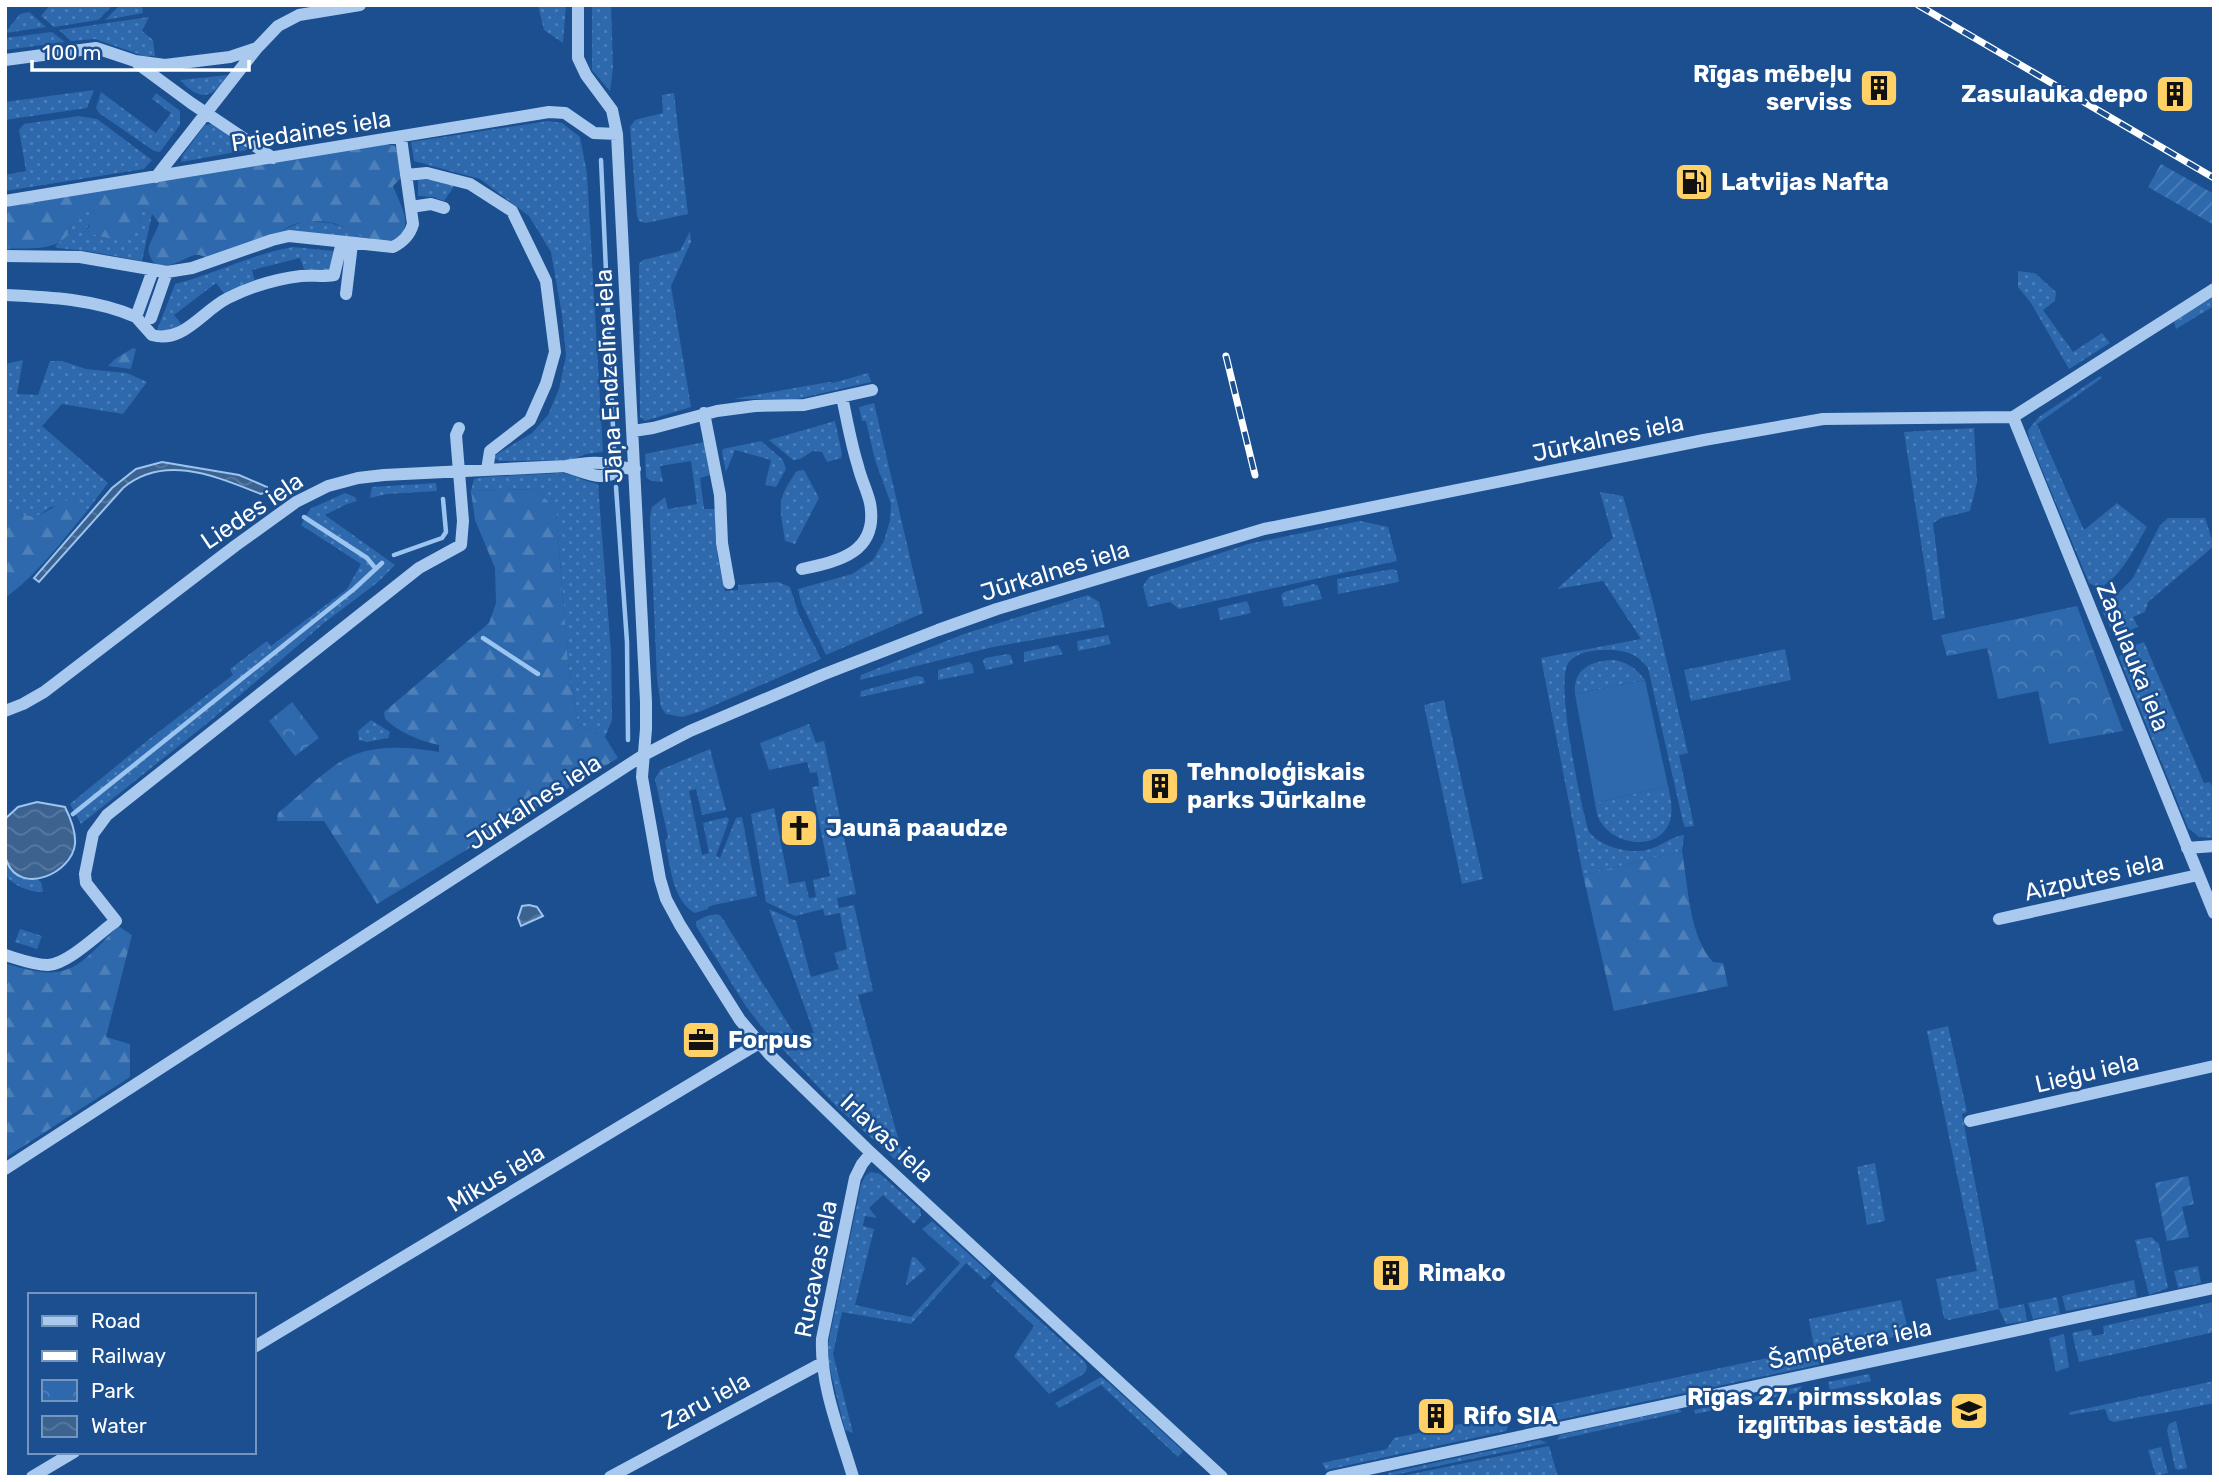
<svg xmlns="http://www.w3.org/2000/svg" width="2219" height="1482" viewBox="0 0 2219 1482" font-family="Rubik,sans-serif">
<defs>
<pattern id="grass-dots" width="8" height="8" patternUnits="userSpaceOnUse" patternTransform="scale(1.75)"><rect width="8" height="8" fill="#2e69ad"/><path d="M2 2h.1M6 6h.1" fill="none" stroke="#4d80b9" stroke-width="1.8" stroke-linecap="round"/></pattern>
<pattern id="forest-firs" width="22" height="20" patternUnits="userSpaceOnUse" patternTransform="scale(1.75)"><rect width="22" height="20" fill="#2e69ad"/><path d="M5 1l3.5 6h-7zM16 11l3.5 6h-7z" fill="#4d80b9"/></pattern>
<pattern id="park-crowns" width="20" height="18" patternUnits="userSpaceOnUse" patternTransform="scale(1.75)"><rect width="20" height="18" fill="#2e69ad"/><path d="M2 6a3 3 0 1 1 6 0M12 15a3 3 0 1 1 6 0" fill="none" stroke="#4d80b9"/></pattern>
<pattern id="garden-furrows" width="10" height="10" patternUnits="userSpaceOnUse" patternTransform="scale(1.75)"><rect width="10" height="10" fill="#2e69ad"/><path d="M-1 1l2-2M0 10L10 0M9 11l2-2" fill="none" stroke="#4d80b9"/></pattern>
<pattern id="water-waves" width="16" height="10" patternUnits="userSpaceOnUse" patternTransform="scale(1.75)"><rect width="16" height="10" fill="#3c6290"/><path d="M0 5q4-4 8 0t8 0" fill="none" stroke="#597aa1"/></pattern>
</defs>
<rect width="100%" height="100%" fill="#1b4f8f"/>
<path fill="url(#grass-dots)" d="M 50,5 L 113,5 L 98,20 L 54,27 L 41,16 Z
M 120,5 L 142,5 L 143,13 L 105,20 Z
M 538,5 L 566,5 L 563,43 L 544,30 Z
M 592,5 L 611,5 L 613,68 L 610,91 L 592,70 Z
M 29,12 L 46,27 L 5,33 L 20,14 Z
M 149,17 L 142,31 L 153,40 L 155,56 L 144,56 L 95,39 L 71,41 L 59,30 Z
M 52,32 L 65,42 L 5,50 L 5,38 Z
M 228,75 C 213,99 200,102 180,80 Z
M 94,90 L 87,108 L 5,120 L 5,102 Z
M 101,92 L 156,133 L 171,113 L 152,99 L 156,93 L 180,111 L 180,125 L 160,152 L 154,151 L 99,113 L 96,108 Z
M 674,93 L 688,214 L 646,223 L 639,221 L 637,216 L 630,127 L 635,120 L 663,113 L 662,95 Z
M 79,116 L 97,119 L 152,160 L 144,169 L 5,191 L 5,175 L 26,171 L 19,130 L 24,124 Z
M 548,121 L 562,123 L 580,137 L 587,173 L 603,452 L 586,454 L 572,460 L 499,461 L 494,458 L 497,454 L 532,433 L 548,415 L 559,389 L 566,356 L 562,315 L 551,252 L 529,216 L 480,179 L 414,161 L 411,142 Z
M 212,124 L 244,145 L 247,150 L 181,162 L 182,156 L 205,125 Z
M 418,180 L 434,180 L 455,185 L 444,201 L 434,197 L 418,196 Z
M 81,208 L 89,208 L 95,213 L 93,220 L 86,229 L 138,225 L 142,211 L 145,210 L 152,214 L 142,261 L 87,251 L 57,248 L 55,246 L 69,233 L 75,212 Z
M 303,221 L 331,223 L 371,238 L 277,233 Z
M 690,231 L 691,242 L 671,286 L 691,407 L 645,421 L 640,417 L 639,264 L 643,260 L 680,251 Z
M 293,247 L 334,251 L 332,268 L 327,273 L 304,269 L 300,258 L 252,270 L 255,282 L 224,293 L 216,283 L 174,315 L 182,325 L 168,332 L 157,330 L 175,284 C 215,274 252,254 293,247 Z
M 2018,271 L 2035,273 L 2056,292 L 2055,301 L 2043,310 L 2073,352 L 2102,333 L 2110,343 L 2069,369 L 2031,303 L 2018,287 Z
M 2214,297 L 2214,306 L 2176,329 L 2174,321 Z
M 23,360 L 17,394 L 38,395 L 50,361 L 62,361 L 86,369 L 127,373 L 147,382 L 123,414 L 62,404 L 42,426 L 108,483 L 87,511 L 84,501 L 51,507 L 36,517 L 14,513 L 5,507 L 5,364 Z
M 868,373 L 871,382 L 797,399 L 733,399 L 829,382 L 833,383 Z
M 2100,376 L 2102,378 L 2037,424 L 2084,530 L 2117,503 L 2147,527 C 2135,547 2121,578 2099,588 L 2089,583 L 2029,438 L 2028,430 L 2039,417 Z
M 874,403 L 923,613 L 826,655 L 801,602 L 798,589 L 852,574 L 873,560 L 884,541 L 890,520 L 891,504 L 875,460 L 866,421 L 862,421 L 859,407 Z
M 835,421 L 842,454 L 841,458 L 827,462 L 822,452 L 813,451 L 800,459 L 793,460 L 769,440 Z
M 1974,428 L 1977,482 L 1970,511 L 1941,518 L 1933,523 L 1945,618 L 1933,620 L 1904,432 Z
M 761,441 L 783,460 L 786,469 L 776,487 L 765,485 L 771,460 L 735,450 L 726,472 L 722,452 L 723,449 Z
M 704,442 L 710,475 L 700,478 L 704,509 L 716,509 C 712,537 719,564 725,591 L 738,590 L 738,585 L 778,582 L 790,587 L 799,615 L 821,659 L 699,712 L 682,717 L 666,714 L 661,707 L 657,679 L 650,518 L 652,507 L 665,497 L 668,509 L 697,504 L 691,461 L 660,466 L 663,482 L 651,481 L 646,477 L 645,454 Z
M 804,470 L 819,498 L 795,544 L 785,541 C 780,506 775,501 797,471 Z
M 562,473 C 576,475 585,482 598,484 L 611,651 L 612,720 L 605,737 L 578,724 L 568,663 L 556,509 L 535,489 L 471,491 L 474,479 L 484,477 Z
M 436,483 L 437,491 L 387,494 L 370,498 L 372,487 Z
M 1600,492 L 1623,496 L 1653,602 L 1688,753 L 1679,755 L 1694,826 L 1685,827 L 1683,822 L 1648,668 C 1636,652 1623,650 1605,650 C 1593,650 1577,652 1569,662 C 1554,679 1581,807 1589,832 C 1601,847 1629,854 1647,850 C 1660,847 1670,837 1684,835 L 1682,851 L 1583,875 L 1541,658 L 1641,639 L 1603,581 L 1557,589 L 1613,538 Z
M 345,493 L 355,497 L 357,501 L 347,504 L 325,515 L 395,565 L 378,582 L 324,623 L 210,721 L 81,824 L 70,804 L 148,740 L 233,675 L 230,669 L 267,641 L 271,646 L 347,589 L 361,564 L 301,525 L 310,509 Z
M 2168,518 L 2205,518 L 2214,546 L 2148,602 L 2145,612 L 2133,617 L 2138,627 L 2115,636 L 2103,613 L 2104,608 L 2133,578 L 2160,525 Z
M 1360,521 L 1388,527 L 1397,561 L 1179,609 L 1170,602 L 1148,607 L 1143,586 L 1149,577 L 1248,544 Z
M 1393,569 L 1397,571 L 1399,582 L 1338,594 L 1337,579 Z
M 1314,584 L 1318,586 L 1322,599 L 1284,607 L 1281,596 L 1284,592 Z
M 1088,595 L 1099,602 L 1105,627 L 993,647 L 860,680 L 861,675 L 964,634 Z
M 1247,601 L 1251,613 L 1220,620 L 1218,608 Z
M 1108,635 L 1111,644 L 1078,651 L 1077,641 Z
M 2144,642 L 2204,783 L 2210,782 L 2214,791 L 2214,838 L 2199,837 L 2188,828 L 2119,657 L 2125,649 Z
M 1058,645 L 1063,654 L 1024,662 L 1024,652 Z
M 1785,649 L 1791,680 L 1691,701 L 1684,670 Z
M 1008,654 L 1011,656 L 1013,664 L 986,670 L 983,661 L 985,658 Z
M 1610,660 C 1625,660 1636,668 1645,680 L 1575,694 C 1573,670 1589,662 1610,660 Z
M 968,662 L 972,664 L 974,673 L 938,680 L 938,670 Z
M 917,676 L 923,677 L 925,683 L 860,697 L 861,691 Z
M 1444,700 L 1483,879 L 1462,884 L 1424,705 Z
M 371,720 L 390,732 L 388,738 L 367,742 L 359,740 L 358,731 Z
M 809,724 L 816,743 L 824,741 L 856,894 L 837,898 L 839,908 L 854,905 L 873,991 L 858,995 L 907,1170 L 836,1106 L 762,1027 L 747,1008 L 696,926 L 696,922 C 703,917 713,912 721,916 L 795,1035 L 814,1033 L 769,909 L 796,921 L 811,977 L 839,969 L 834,953 L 847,949 L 840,913 L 825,916 L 823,909 L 795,916 L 766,902 L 751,814 L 774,808 L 789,884 L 805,881 L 809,898 L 816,897 L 813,880 L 830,876 L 812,787 L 819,786 L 817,772 L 810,773 L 807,762 L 769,770 L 760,743 Z
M 710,749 L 726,810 L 702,815 L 696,789 L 689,791 L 702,855 L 709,853 L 703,823 L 727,817 L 729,820 L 716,856 L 720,858 L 736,818 L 742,817 L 757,896 L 709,906 L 708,909 L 695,913 C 672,901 670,863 665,841 L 668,837 L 655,779 L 660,770 Z
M 1668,786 C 1671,800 1675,817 1666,829 C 1650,852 1610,842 1599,819 C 1597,815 1596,808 1595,803 Z
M 5,860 C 12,870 23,879 36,878 L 41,882 L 43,892 C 29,892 14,886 5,875 Z
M 20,929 L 42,936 L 37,949 L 15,942 Z
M 1948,1026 L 1967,1112 L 1962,1114 L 1999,1309 L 2024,1304 L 2027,1321 L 2006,1324 L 1999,1309 L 1949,1320 L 1944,1318 L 1936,1279 L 1977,1271 L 1927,1031 Z
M 1875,1163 L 1885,1221 L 1867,1225 L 1857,1167 Z
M 871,1172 L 880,1174 L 920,1209 L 921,1216 L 914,1224 L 883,1195 L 869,1208 L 877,1218 L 865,1216 L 863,1226 L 874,1229 L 855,1305 L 911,1317 L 960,1263 L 922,1229 L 932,1221 L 991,1274 L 985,1280 L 966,1263 L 911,1324 L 842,1312 L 833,1354 L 853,1433 L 845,1430 L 828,1361 L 828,1345 L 861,1185 L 865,1176 Z
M 2151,1237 L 2159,1244 L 2168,1288 L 2149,1295 L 2135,1240 Z
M 912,1257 L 915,1257 L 926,1269 L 907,1285 L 906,1284 Z
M 2198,1266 L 2201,1283 L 2178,1288 L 2174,1271 Z
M 995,1280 L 1085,1362 L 1087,1367 L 1085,1373 L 1049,1394 L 1014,1356 L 1034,1326 L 991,1286 Z
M 2134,1280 L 2137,1297 L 2066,1311 L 2062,1296 Z
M 2057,1297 L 2060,1314 L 2033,1319 L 2028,1303 Z
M 1901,1300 L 1908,1330 L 1906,1334 L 1824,1354 L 1826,1363 L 1525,1427 L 1518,1421 L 1515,1412 L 1814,1348 L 1809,1319 Z
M 2214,1302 L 2214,1310 L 2196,1314 L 2201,1335 L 2079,1362 L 2072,1333 L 2091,1329 L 2093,1336 L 2104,1334 L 2103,1326 Z
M 2064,1334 L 2069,1367 L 2056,1372 L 2049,1338 Z
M 1869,1374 L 1871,1381 L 1830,1390 L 1828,1382 Z
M 1101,1377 L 1109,1383 L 1183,1451 L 1178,1457 L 1101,1385 L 1059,1408 L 1055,1403 Z
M 2214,1381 L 2214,1403 C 2180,1411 2148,1415 2114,1422 L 2109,1420 L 2105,1409 L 2069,1415 L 2070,1412 Z
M 1802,1386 L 1799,1392 L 1695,1414 L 1694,1410 Z
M 1679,1409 L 1682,1412 L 1557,1440 L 1560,1435 Z
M 1508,1414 L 1508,1426 L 1506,1431 L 1326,1470 L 1322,1463 L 1387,1449 L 1394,1438 Z
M 2176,1421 L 2187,1468 L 2178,1470 L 2175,1468 L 2167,1430 L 2169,1424 Z
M 1540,1440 L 1547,1443 L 1390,1476 L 1388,1473 Z
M 1549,1446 L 1558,1477 L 1399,1477 L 1406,1475 Z
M 2161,1447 L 2168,1473 L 2156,1476 L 2148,1450 Z"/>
<path fill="url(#forest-firs)" d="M 384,143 L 395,146 L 399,157 L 401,178 L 393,186 C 398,201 414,223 399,236 C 383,250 350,229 333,223 C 325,221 315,221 306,222 C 293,222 284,230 272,236 C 256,243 228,254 210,257 C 205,258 200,254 195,255 C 182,258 156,279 149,253 C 146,246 157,232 159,223 L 152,214 L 145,210 L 142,211 L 138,225 L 131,235 L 113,239 L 86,233 L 95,213 L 89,208 L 82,208 C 71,214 75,222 69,232 C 59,253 25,247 5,249 L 5,207 Z
M 133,348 L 136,349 L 131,369 L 108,366 L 115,359 Z
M 535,489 L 556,509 L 568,663 L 578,724 L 605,737 L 618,758 L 377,904 L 324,821 L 277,821 L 278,813 C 297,798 327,768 347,758 C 375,744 409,747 439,752 L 439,745 C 420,741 400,733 385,719 L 384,712 L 489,623 L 496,603 L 495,568 L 475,520 L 471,491 Z
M 70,498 L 84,501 L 87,511 C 62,541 37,575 5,598 L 5,507 L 14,513 L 36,517 Z
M 1682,851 C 1688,885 1689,936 1713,962 L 1723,963 L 1728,986 L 1614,1011 L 1583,875 Z
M 118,926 L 132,935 L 106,1037 L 130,1044 L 130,1077 L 5,1158 L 5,963 C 67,984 77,969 118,926 Z"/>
<path fill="url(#park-crowns)" d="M 2077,606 L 2123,731 L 2049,744 L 2038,691 L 1998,699 L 1987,648 L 1947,656 L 1941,635 Z
M 292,702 L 319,738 L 295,756 L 269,721 Z
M 2214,1310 L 2214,1332 L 2201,1335 L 2196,1314 Z"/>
<path fill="url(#garden-furrows)" d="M 2161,164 L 2214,194 L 2214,225 L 2148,187 Z
M 2188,1176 L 2194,1204 L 2182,1207 L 2189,1237 L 2167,1241 L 2155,1183 Z"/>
<path fill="#2e69ad" d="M 1645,680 L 1668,786 L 1595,803 L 1575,694 Z"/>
<path fill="url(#water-waves)" stroke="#9cc4f0" stroke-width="2" d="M 162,462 L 239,475 L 267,487 L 266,492 L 261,494 C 217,477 165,453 123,488 L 39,582 L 34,578 L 112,488 L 136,469 Z
M 37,802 L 65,807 C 70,817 76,832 75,844 C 72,873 21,896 7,862 C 2,851 5,832 5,819 L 18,807 Z
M 529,905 L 537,907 L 543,916 L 521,926 L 518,918 L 522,906 Z"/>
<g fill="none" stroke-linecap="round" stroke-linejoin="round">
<path stroke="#9cc4f0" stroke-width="4.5" d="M 601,160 L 614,449
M 616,487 L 627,642 L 628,740
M 304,517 L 367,558 L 376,569
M 394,555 L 442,538 L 446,532 L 443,499
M 483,638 L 538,674
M 73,814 L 354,589 L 382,563"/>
<path stroke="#a9c9ee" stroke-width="12" d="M 578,5 L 578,58 L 586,75 L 612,110 L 617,134 L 646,702 L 646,729 L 642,777 L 660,879 L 666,899 L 680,925 L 740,1020 L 770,1055 L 871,1153 L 1222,1477
M 5,60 L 96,48 L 135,61 L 165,65 L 230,57 L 257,48
M 138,64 L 191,103 L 273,158
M 406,175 L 427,173 L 470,184 L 512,211 L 546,281 L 555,352 L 546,384 L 530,420 L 490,451 L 487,470
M 156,177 L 257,48 L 278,26 L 299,15 L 360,5
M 5,201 L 549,112 L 565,113 L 594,133 L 617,134
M 411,207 L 431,204 L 444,208
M 5,256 L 80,257 L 167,272 L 192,268 L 272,240 L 289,236 L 393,247 C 403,242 410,235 413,224 L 401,138
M 346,294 L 352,244
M 5,295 C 49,297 95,299 136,317 L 153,270
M 136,317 L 152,335 C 183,344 202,311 228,298 C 250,287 276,279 301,276 C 312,275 323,277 334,275 L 342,242
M 151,318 L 167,272
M 704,413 L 720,495 L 722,543 L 729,583
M 2013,417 L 2214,913
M 633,431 L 653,428 L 717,411 L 755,406 L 804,405 L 872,390
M 567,467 C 587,473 603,483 621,469
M 802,569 C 840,561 879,552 870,503 C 867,490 861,479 858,466 C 851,444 847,420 842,397
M 5,711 L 23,704 L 44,692 L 235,546 L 296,502 L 328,486 L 358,478 L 384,475 L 566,466 C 580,464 593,461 607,464 C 617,465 624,469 635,469
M 2187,848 L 2214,846
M 1999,919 L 2198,875
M 5,955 C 19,959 33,965 48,965 C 68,964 99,933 116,921 L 86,883 L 85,874 L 93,834 L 107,815 L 419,568 L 461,545 L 463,521 L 456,435 L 459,428
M 1970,1121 L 2214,1066
M 5,1169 L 642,756 L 690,731 L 822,675 L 938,630 L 997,609 L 1264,529 L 1704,440 L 1823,419 L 2013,417 L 2214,289
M 254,1347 L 759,1043
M 32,1477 L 74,1452
M 610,1477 L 822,1363
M 853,1477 C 840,1433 820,1385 822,1339 L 855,1178 L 862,1164 L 871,1153
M 1331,1477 L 2214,1288"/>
<g stroke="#fff" stroke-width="7">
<path id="rail" d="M 1918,5 L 2214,178
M 1226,356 L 1255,475"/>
</g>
<use href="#rail" stroke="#1b4f8f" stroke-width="4.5" stroke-dasharray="13" stroke-linecap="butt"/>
</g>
<defs>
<g id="building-square" transform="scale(2.0125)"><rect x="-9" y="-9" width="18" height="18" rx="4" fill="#ffd166" stroke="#1b4f8f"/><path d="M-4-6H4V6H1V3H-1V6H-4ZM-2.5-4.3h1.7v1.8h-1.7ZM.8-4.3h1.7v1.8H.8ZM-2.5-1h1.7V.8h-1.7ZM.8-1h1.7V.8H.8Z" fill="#111"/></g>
<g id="fuel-square" transform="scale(2.0125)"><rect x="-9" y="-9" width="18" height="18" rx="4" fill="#ffd166" stroke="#1b4f8f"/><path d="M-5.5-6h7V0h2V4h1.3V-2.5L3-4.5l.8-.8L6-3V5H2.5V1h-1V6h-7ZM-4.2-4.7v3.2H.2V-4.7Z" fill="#111"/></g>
<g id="church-square" transform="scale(2.0125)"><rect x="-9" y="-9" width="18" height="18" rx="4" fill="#ffd166" stroke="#1b4f8f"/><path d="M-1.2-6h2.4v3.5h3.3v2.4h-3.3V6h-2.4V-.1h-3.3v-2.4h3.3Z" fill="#111"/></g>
<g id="office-square" transform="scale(2.0125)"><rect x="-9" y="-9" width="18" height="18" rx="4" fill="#ffd166" stroke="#1b4f8f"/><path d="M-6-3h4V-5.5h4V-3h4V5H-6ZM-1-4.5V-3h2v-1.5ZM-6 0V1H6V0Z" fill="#111"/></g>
<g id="school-square" transform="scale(2.0125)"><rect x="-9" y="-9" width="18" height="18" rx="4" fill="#ffd166" stroke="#1b4f8f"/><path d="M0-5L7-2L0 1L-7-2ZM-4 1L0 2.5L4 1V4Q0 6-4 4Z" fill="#111"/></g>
</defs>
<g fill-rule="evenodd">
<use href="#building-square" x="1879" y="88"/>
<use href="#building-square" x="2175" y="94"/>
<use href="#fuel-square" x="1694" y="182"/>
<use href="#building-square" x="1160" y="786"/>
<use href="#church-square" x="799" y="828"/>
<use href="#office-square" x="701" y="1040"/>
<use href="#building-square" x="1391" y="1273"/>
<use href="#school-square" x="1969" y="1411"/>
<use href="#building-square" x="1436" y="1416"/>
</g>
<g text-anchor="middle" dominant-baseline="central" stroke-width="5" stroke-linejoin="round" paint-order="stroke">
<g font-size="24" font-weight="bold" fill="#fff" stroke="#1b4f8f" text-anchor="start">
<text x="1852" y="74" text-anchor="end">Rīgas mēbeļu<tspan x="1852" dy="28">serviss</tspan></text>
<text x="2148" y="94" text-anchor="end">Zasulauka depo</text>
<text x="1721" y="182">Latvijas Nafta</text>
<text x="1187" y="772">Tehnoloģiskais<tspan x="1187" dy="28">parks Jūrkalne</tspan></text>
<text x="826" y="828">Jaunā paaudze</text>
<text x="728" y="1040">Forpus</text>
<text x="1418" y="1273">Rimako</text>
<text x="1942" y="1397" text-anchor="end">Rīgas 27. pirmsskolas<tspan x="1942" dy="28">izglītības iestāde</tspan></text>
<text x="1463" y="1416">Rifo SIA</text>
</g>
<g font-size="24" fill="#fff" stroke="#1b4f8f">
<text transform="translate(311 131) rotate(-9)">Priedaines iela</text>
<text transform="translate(609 376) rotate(-93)">Jāņa Endzelīna iela</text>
<text transform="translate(1608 438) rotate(-12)">Jūrkalnes iela</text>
<text transform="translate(252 511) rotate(-34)">Liedes iela</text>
<text transform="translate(1055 571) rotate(-17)">Jūrkalnes iela</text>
<text transform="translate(2133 657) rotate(68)">Zasulauka iela</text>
<text transform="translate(534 802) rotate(-33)">Jūrkalnes iela</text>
<text transform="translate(2094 877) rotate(-13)">Aizputes iela</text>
<text transform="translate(2087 1073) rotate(-13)">Lieģu iela</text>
<text transform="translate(887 1138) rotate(43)">Irlavas iela</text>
<text transform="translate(496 1178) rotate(-31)">Mikus iela</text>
<text transform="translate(816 1269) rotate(-79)">Rucavas iela</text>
<text transform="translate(1850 1344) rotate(-12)">Šampētera iela</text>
<text transform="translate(706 1401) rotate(-28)">Zaru iela</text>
</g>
</g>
<rect width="2219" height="1482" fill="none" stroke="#ffffff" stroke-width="14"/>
<rect x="28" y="1293" width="228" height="161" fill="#1b4f8f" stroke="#7695bc" stroke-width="2"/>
<rect x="42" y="1316" width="35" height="10" fill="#a9c9ee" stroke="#7695bc" stroke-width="2"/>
<text x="91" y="1328" font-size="21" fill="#ffffff">Road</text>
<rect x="42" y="1351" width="35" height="10" fill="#ffffff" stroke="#7695bc" stroke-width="2"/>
<text x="91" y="1363" font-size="21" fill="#ffffff">Railway</text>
<rect x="42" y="1380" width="35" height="21" fill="url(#park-crowns)" stroke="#7695bc" stroke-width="2"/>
<text x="91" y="1398" font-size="21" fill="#ffffff">Park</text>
<rect x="42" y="1416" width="35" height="21" fill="url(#water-waves)" stroke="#7695bc" stroke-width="2"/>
<text x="91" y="1433" font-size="21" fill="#ffffff">Water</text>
<path d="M32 60v10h217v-10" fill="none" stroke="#ffffff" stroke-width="3.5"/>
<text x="42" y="60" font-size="21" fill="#ffffff" stroke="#1b4f8f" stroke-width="5" paint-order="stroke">100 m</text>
</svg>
